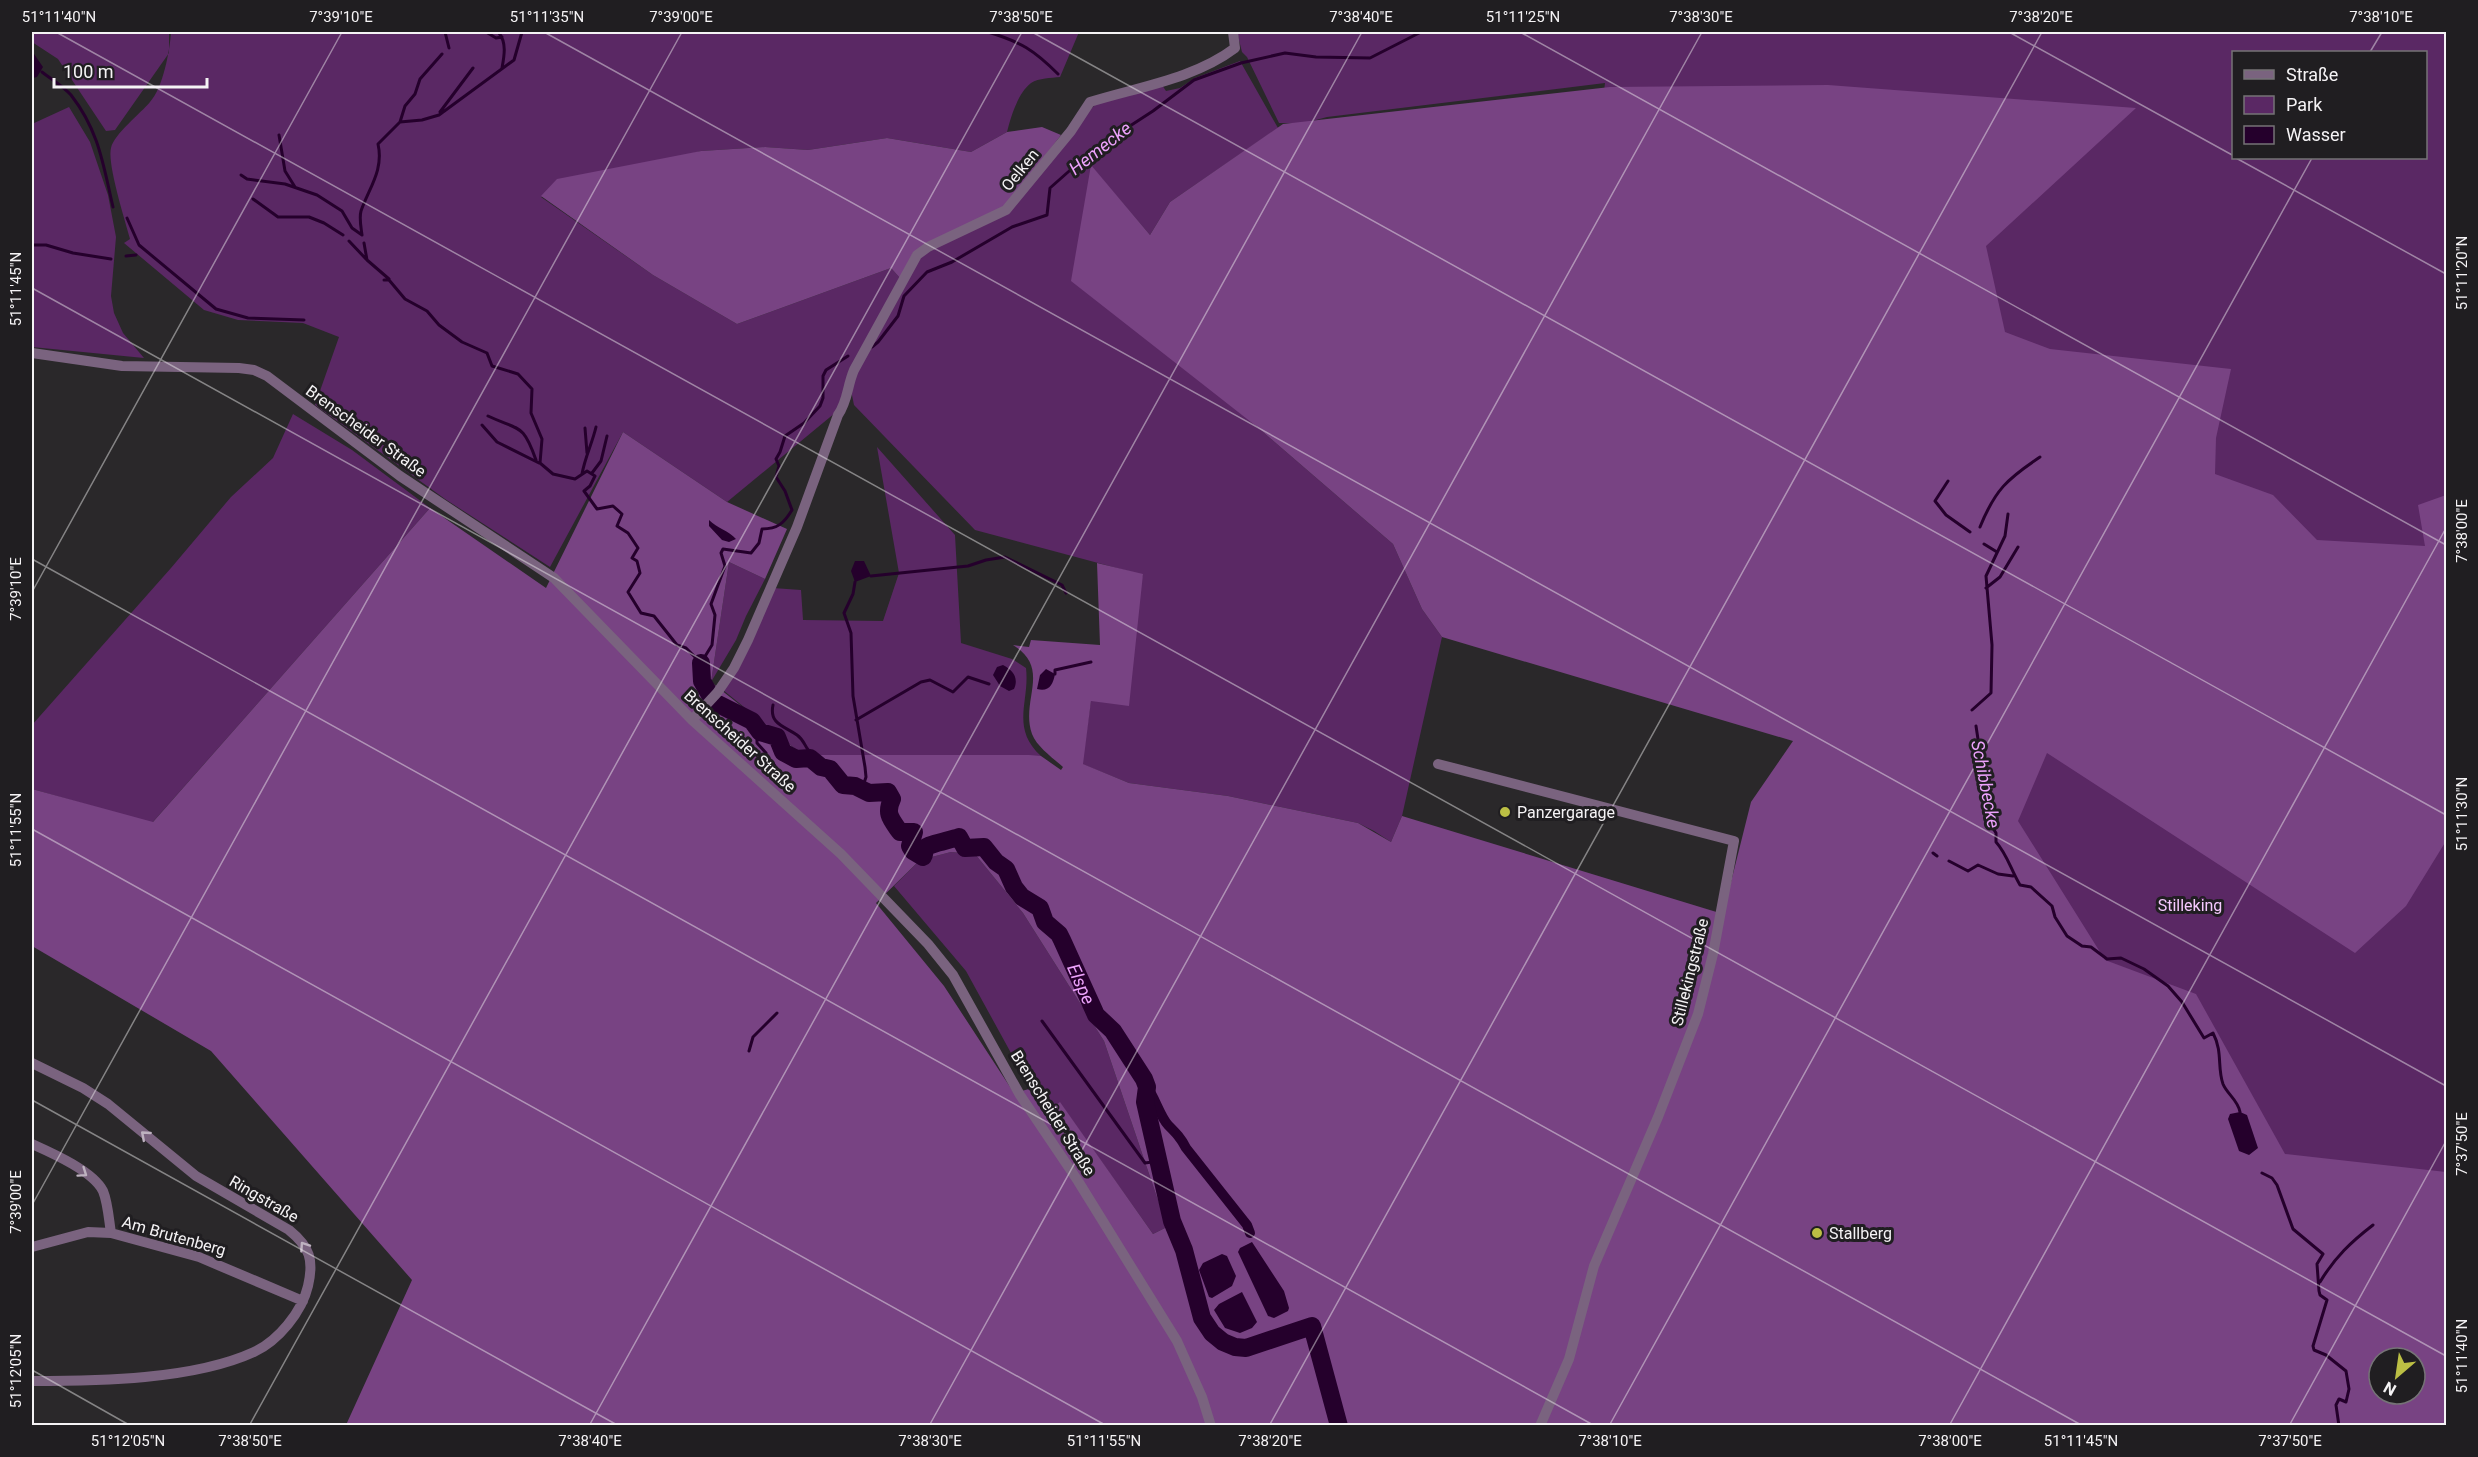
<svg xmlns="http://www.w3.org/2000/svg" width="2478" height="1457" viewBox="0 0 2478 1457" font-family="Roboto,sans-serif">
<rect width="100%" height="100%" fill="#2a282a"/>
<path fill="#5a2864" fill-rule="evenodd" d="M 32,32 L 169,32 L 169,53 L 115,130 L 106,131 L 58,59 L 32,42 Z
M 171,32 L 1079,32 L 1060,77 C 1051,78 1039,78 1031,83 C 1018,93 1011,116 1007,132 L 971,152 L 887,138 L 808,150 L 765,147 L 701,151 L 541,197 L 653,275 L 737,324 L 891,268 L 900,278 L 835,413 L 727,502 L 623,432 L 550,567 L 445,499 L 315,405 L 339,337 L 303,323 L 238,320 L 204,310 L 124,243 L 130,239 C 125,220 107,164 111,148 C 114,134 141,113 150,102 C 163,88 170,50 171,32 Z
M 1237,32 L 2446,32 L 2446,1280 L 2369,1223 L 1881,895 L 1573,344 L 1605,83 L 1327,117 L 1305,123 L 1279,123 L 1247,57 L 1242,52 ZM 2234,52 L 2426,52 L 2426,158 L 2234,158 Z
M 1240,61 L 1278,128 L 1170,202 L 1150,235 L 1091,166 L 1256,426 L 1393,544 L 1422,609 L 1442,637 L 1402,816 L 1391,842 L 1374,831 L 1358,823 L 1228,796 L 1129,783 L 1082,764 L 1091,700 L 1143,575 L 975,530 L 854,405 L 850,385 L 914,263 L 928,250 L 956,237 L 1096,104 L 1162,85 L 1166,91 L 1180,88 L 1195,78 Z
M 69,107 L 90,142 L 108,195 L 116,237 L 111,296 L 114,313 L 123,333 L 144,358 L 32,347 L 32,124 Z
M 293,414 L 352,450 L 430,508 L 152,823 L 32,789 L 32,725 L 171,568 L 231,497 L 273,458 Z
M 877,447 L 955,535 L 961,643 L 1012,659 L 1026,668 C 1030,702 1010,727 1041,756 L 803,755 L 723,690 L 773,588 L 801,590 L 803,620 L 883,621 L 899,573 Z
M 729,562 L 765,579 L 746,616 L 736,640 L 711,682 Z
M 951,852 L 975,854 L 1023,913 L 1104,1041 L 1167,1227 L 1153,1234 L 1060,1103 L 1045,1115 L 966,971 L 894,886 L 920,860 Z"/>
<path fill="#784383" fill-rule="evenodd" d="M 1828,85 L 2136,108 L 1986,246 L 2005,332 L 2050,349 L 2231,369 L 2216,438 L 2215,474 L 2273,495 L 2317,540 L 2425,546 L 2418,505 L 2446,495 L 2446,841 L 2406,906 L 2355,953 L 2047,753 L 2018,821 L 2105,960 L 2196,994 L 2285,1154 L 2446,1172 L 2446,1425 L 346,1425 L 412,1280 L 211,1051 L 32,946 L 32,789 L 153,822 L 430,508 L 546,588 L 623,432 L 727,502 L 787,529 L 765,579 L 729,562 L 711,682 L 803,755 L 1029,755 L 1041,756 L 1061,770 L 1063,767 C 1053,758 1037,747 1032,734 C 1020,700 1052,669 1013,645 L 1029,647 L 1031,640 L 1100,645 L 1097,563 L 1143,574 L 1129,706 L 1091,701 L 1083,764 L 1129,783 L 1228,796 L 1358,823 L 1391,842 L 1402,816 L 1723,914 L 1751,802 L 1793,741 L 1442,637 L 1422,609 L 1393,544 L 1256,426 L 1071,281 L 1091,165 L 1150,235 L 1170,202 L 1283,124 L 1610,87 ZM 951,852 L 975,854 L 1023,913 L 1104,1041 L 1167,1227 L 1153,1234 L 1060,1102 L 1045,1115 L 1029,1089 L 1014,1093 L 944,986 L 876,903 L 920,860 ZM 2379,1358 L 2415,1358 L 2415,1394 L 2379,1394 Z
M 1042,127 L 1061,135 L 1004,209 L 913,253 L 900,278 L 891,268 L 737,324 L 653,275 L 541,196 L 557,179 L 701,151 L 765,147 L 808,150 L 887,138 L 971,152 L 1007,132 Z"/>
<path fill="#25002c" d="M 32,51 L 43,67 L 37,77 L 33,78 Z
M 709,520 C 717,528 729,531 736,539 L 729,542 L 722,540 L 709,526 Z
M 855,561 L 864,561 L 871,576 L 855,582 L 851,571 Z
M 1003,665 C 1013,670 1019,678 1014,689 L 1009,691 L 1000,686 L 993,675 L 997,667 Z
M 1046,669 L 1055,674 C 1053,685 1049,692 1037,689 L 1040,675 Z
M 2240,1112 L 2247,1115 L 2258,1148 L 2249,1155 L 2239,1151 L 2228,1119 L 2230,1114 Z
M 1252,1242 L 1284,1291 L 1289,1308 L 1288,1311 L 1274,1318 L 1268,1316 L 1238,1252 L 1240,1248 Z
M 1222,1254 L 1227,1256 L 1236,1276 L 1232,1286 L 1212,1298 L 1209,1297 L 1199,1270 L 1203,1263 Z
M 1242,1292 L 1257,1322 L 1252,1328 L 1240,1333 L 1225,1328 L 1214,1310 L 1219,1304 Z"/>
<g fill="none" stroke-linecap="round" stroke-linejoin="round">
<path stroke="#25002c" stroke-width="3" d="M 445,32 L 449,48
M 486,32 L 496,38 L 502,37
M 988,32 C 1021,42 1034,50 1058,74
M 1442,32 L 1495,32
M 499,33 C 507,43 504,57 502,68
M 42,72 C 51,79 63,86 71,95 C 99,131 103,164 113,207
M 440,112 L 473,68
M 400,122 L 422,120 L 439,115 L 514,60 L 522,32
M 279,135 L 285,171 L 295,187
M 241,175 L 247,179 L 285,184 L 317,195 L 342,211 L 352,228 L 362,235
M 253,199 L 278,217 L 309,217 L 324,223 L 343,235
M 127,218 L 139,245 L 216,309 L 248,318 L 304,320
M 362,235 C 361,227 359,218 361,211 C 369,188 384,170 378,144 L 400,122 L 405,106 L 415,94 L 420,79 L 442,54
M 349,241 L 366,259
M 364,243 L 367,260 L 389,279
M 32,245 L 46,245 L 73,253 L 111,259
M 126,256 L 136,255
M 384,280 L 389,280 L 405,299 L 427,311 L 439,325 L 462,342 L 487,353 L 492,366 L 518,374 L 532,389 L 531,413 L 542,439 L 540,463 L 553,474 L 575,479 L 587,471 L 595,476 L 590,486 L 584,491 L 597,509 L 613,506 L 622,514 L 617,526 L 628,533 L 638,548 L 632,558 L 637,561 L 640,573 L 628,592 L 641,613 L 654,616 L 677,645 L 686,648 L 701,663 L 712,645 L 715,615 L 711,604 L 725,566 L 721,553 L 723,549 L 751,553 L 759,543 L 762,529 C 778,529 784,523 792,510 L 785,491 L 776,477 L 779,466 L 776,459 L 780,452 L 785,436 L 804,423 L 820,406 L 823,398 L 823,376 L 826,370 L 848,356
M 872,347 L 878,342 L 898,316 L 904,296 L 927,272 L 952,262 L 1012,227 L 1047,215 L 1050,188 L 1085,157 L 1090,160 L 1096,148 L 1153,111 L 1194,80 L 1241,63 L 1285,53 L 1316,57 L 1370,58 L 1421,32
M 488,416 C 520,431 523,423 536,460
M 482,425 L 497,442 L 539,463
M 585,428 L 587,453
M 592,473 L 601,461 L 607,436
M 582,474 C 585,457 592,444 596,427
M 1948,481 L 1935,501 L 1946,515 L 1970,532
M 1980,527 C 1995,490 2007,479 2040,457
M 1984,544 L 1997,552
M 871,576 L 968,566 L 986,560 L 1005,557 L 1062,585 L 1066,593
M 855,582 L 853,594 L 844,613 L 851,633 L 853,696 L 865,767 L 866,777 L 862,789
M 1986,588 L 2000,577 L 2018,547
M 1055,674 L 1055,670 L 1091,662
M 773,705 C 769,724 784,726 797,735 C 804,740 804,745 809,751 C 816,759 826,758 830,769
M 1972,710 L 1991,693 L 1992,645 L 1986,576 L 2005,536 L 2008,514
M 856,720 L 921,682 L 930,680 L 953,692 L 968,677 L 989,684
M 1976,726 L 1991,825 L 1996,833 L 1996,842 C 2007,854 2011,870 2020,885 L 2031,887 L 2052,906 L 2055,917 L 2067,936 L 2082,946 L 2091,947 L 2107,959 L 2121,958 L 2144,969 L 2168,986 L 2182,1002 L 2204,1038 L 2213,1033 C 2223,1052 2217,1067 2223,1084 C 2227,1094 2238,1100 2240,1112
M 760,732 L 757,735 L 757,743 L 766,753
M 773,763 L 789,788
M 1933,853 L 1937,856
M 1949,861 L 1968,871 L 1978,865 L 1998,874 L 2013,876
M 1042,1021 L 1145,1163 L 1159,1161
M 749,1051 L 753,1037 L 777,1013
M 2262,1173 L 2272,1178 L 2277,1185 L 2293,1229 L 2323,1254 L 2317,1264 L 2319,1291 L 2320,1295 L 2327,1300 L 2313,1346 L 2314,1350 L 2326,1355 L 2346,1371 L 2349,1389 L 2346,1402 L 2339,1399 L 2336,1405 L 2339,1426
M 2320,1282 C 2335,1257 2351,1242 2373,1225"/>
<path stroke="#25002c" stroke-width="10" d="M 1147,1087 C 1155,1098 1160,1116 1168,1125 C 1176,1133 1181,1138 1186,1148 L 1247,1225 L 1250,1233"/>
<path stroke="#25002c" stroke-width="18" id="s1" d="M 701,663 L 702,681 L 714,702 L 752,721 L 760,732 L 777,737 L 783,752 L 796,759 L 810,758 L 821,767 L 830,769 L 843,785 L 855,786 L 869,793 L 888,792 L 892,799 C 885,814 891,819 900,832 L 914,832 L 910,846 L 913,851 L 923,857 C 925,854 924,850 926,847 C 927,845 954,839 959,837 L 965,848 L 984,847 L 996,862 L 1006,869 L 1014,887 L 1022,897 L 1040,908 L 1045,922 L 1059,934 L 1062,940 L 1096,1015 L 1113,1031 L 1144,1079 L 1147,1087 L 1145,1102 L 1172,1221 L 1184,1250 L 1202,1318 L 1212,1333 L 1223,1342 L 1235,1347 L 1246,1348 L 1312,1326 L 1339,1426"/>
<path stroke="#7a637f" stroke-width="10" d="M 32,353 L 122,366 L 239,368 L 254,370 L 267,376 L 400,476 L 554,578 L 692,720 L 841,854 L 928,944 L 953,975 L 1020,1095 L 1078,1181 L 1177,1341 L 1202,1397 L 1211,1426
M 692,720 L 717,693 L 734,668 L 748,640 L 797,527 L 838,415 C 848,401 847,386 854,370 L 917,255 L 928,247 L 1006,210 L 1071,131 L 1090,102 C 1138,87 1194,79 1235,48 L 1233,32
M 1438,764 L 1734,841 L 1713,954 L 1698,1014 L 1658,1117 L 1594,1266 L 1569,1359 L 1540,1426
M 32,1063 L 83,1088 L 108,1104 L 196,1176 L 289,1230 C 310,1247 314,1260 308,1286 C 302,1312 278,1341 254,1352 C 193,1380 98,1381 32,1381
M 32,1144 C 52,1153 93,1171 103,1191 C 108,1203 109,1221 111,1233
M 32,1247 L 88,1232 L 111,1233 L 199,1257 L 303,1301"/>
</g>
<defs><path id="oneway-chevron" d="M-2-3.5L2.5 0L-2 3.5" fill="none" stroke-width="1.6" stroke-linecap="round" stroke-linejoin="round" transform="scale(1.5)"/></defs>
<g stroke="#beb2c0">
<use href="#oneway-chevron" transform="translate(145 1135) rotate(-139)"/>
<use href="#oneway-chevron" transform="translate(83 1173) rotate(35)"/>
<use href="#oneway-chevron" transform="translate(304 1246) rotate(-124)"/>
</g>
<path fill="none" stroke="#f5f3f5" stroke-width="1.5" stroke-opacity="0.45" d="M 56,32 L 2446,1356M 544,32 L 2446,1086M 1032,32 L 2446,815M 1520,32 L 2446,545M 2009,32 L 2234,156M 2370,52 L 2382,32M 2236,158 L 2446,274M 32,288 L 2083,1426M 32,559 L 1595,1426M 32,592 L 342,32M 32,829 L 1107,1426M 32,1100 L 619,1426M 32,1205 L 682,32M 32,1370 L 131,1426M 249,1426 L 1022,32M 589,1426 L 1362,32M 929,1426 L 1702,32M 1269,1426 L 2042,32M 1609,1426 L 2312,158M 1949,1426 L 2446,528M 2289,1426 L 2446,1141"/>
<g fill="#bcbf44" stroke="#201e21" stroke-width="2">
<circle cx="1505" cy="812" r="6"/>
<circle cx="1817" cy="1233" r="6"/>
</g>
<g text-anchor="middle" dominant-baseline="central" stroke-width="6" stroke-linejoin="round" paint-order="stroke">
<g font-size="16" fill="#f5f3f5" stroke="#201e21">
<text transform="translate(1020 170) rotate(-51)">Oelken</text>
<text transform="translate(366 431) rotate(36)">Brenscheider Straße</text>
<text transform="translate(740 741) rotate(42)">Brenscheider Straße</text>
<text transform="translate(1690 972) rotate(-76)">Stillekingstraße</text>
<text transform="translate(1053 1113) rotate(58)">Brenscheider Straße</text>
<text transform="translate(264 1199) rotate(30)">Ringstraße</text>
<text transform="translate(174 1236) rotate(16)">Am Brutenberg</text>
</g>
<g font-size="16" fill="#f5f3f5" stroke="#201e21" text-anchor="start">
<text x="1517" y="812">Panzergarage</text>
<text x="1829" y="1233">Stallberg</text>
</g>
<g font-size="16" fill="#f6c9ff" stroke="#201e21">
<text x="2190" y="905">Stilleking</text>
</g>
<g font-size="18" font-style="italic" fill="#eca1fb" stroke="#201e21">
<text transform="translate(1100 148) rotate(-38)">Hemecke</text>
<text transform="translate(1986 784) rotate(79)">Schibbecke</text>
<text stroke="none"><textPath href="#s1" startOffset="592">Elspe</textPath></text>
</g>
</g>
<rect width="2478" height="1457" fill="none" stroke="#201e21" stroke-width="66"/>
<rect x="2232" y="51" width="195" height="108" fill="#201e21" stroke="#757376" stroke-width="1.5"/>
<rect x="2244" y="70" width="30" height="9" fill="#7a637f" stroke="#757376" stroke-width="1.5"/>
<text x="2286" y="81" font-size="18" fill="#f5f3f5">Straße</text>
<rect x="2244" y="96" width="30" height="18" fill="#5a2864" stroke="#757376" stroke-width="1.5"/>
<text x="2286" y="111" font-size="18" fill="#f5f3f5">Park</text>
<rect x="2244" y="126" width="30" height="18" fill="#25002c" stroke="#757376" stroke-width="1.5"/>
<text x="2286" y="141" font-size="18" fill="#f5f3f5">Wasser</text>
<g transform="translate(2397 1376) rotate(209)"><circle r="28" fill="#201e21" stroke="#757376" stroke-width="1.5"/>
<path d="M0-4.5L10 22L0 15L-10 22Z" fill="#bcbf44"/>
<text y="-9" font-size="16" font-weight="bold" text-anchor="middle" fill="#f5f3f5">N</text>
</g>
<path d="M54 78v9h153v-9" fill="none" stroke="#f5f3f5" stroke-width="3"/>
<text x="63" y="78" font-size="18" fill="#f5f3f5" stroke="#201e21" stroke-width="4.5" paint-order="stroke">100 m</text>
<rect x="33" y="33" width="2412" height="1391" fill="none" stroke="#f5f3f5" stroke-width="2"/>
<g font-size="15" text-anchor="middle" fill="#f5f3f5">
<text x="59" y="22">51°11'40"N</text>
<text x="341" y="22">7°39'10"E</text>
<text x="547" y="22">51°11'35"N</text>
<text x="681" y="22">7°39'00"E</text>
<text x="1021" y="22">7°38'50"E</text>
<text x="1361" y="22">7°38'40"E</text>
<text x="1523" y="22">51°11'25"N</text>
<text x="1701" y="22">7°38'30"E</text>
<text x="2041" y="22">7°38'20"E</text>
<text x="2381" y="22">7°38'10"E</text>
<text transform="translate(2462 273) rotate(-90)" y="5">51°11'20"N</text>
<text transform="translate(16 289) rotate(-90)" y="5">51°11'45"N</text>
<text transform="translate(2462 531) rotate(-90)" y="5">7°38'00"E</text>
<text transform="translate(16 589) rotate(-90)" y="5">7°39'10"E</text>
<text transform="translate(2462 814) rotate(-90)" y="5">51°11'30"N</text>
<text transform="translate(16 830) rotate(-90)" y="5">51°11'55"N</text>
<text transform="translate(2462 1144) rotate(-90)" y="5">7°37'50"E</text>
<text transform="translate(16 1202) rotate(-90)" y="5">7°39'00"E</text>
<text transform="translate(2462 1356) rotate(-90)" y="5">51°11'40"N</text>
<text transform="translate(16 1371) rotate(-90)" y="5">51°12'05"N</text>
<text x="128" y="1446">51°12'05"N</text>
<text x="250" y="1446">7°38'50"E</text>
<text x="590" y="1446">7°38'40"E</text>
<text x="930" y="1446">7°38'30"E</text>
<text x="1104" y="1446">51°11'55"N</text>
<text x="1270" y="1446">7°38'20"E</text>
<text x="1610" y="1446">7°38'10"E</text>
<text x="1950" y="1446">7°38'00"E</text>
<text x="2081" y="1446">51°11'45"N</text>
<text x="2290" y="1446">7°37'50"E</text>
</g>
</svg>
